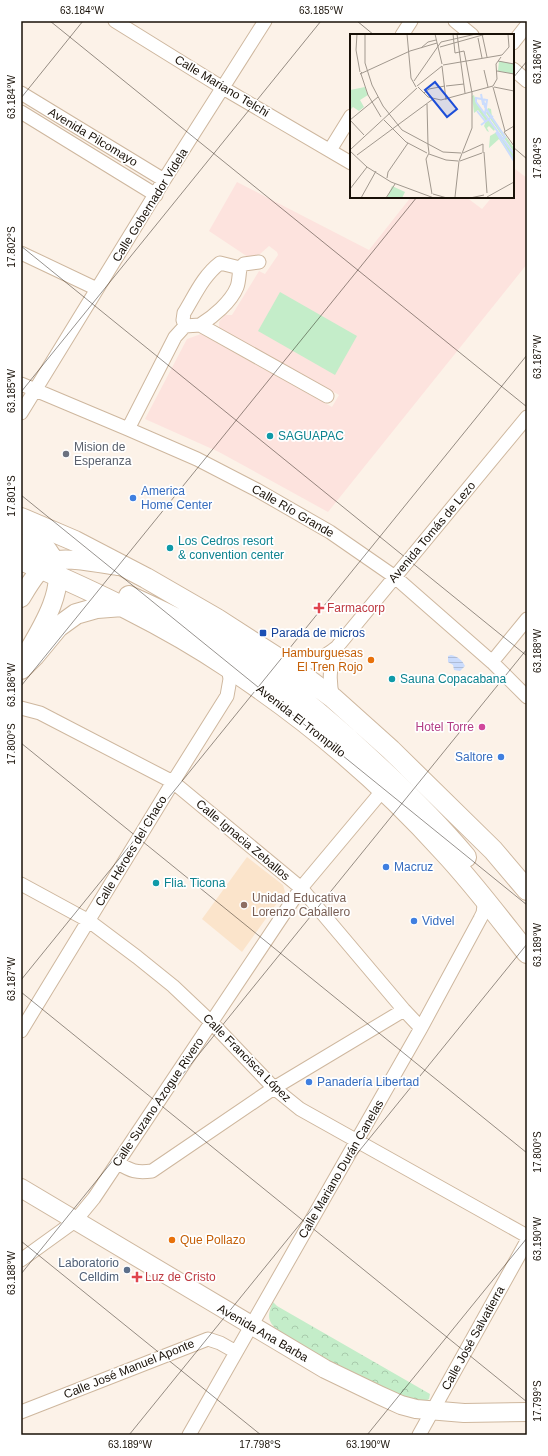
<svg xmlns="http://www.w3.org/2000/svg" width="548" height="1456" viewBox="0 0 548 1456" font-family="Helvetica,sans-serif">
<defs>
<pattern id="forest-crowns" width="20" height="18" patternUnits="userSpaceOnUse"><rect width="20" height="18" fill="#c4edc9"/><path d="M2 6a3 3 0 1 1 6 0M12 15a3 3 0 1 1 6 0" fill="none" stroke="#a8caab"/></pattern>
<pattern id="water-rules" width="6" height="5" patternUnits="userSpaceOnUse"><rect width="6" height="5" fill="#cbdcfd"/><path d="M0 2.5h6" fill="none" stroke="#aebcd7"/></pattern>
</defs>
<rect width="100%" height="100%" fill="#fcf2e8"/>
<path fill="#fbe4cb" d="M 247,857 L 283,885 L 285,892 L 242,952 L 202,919 Z"/>
<path fill="#fde3de" d="M 515,169 L 527,178 L 527,264 L 328,512 L 219,452 L 145,419 L 187,339 L 201,334 L 332,407 L 339,395 L 219,328 L 219,322 L 225,315 L 232,315 L 259,271 L 265,274 L 278,255 L 277,252 L 269,246 L 260,254 L 248,257 L 209,231 L 237,182 L 369,250 L 411,197 L 466,197 L 482,209 L 492,197 L 513,197 L 513,172 Z"/>
<path fill="url(#forest-crowns)" d="M 273,1302 L 277,1306 L 430,1394 L 429,1399 L 424,1402 C 374,1393 323,1357 280,1332 C 267,1322 267,1316 273,1302 Z"/>
<path fill="#c4edc9" d="M 280,292 L 357,336 L 335,375 L 258,331 Z"/>
<path fill="url(#water-rules)" d="M 451,655 C 457,656 463,661 465,666 L 460,671 L 454,670 L 453,665 L 448,662 L 448,656 Z"/>
<g fill="none" stroke-linecap="round" stroke-linejoin="round">
<g stroke="#ceb79e" stroke-width="15">
<path id="street" d="M 115,21 L 223,88 L 351,163
M 455,21 L 472,35
M 402,35 L 411,21
M 513,43 L 527,25
M 513,69 L 527,81
M 21,93 L 164,180
M 21,112 L 156,195
M 330,150 L 351,116
M 21,253 L 97,289
M 200,325 C 213,317 231,302 237,287 C 239,282 239,274 240,268 L 244,264 L 259,262
M 185,326 L 183,320 L 184,313 C 195,295 203,276 220,263 L 240,268
M 21,384 L 128,429 L 197,459 L 257,490 L 330,532 L 395,577 L 492,662 L 527,697
M 21,413 L 164,180 L 265,21
M 128,429 L 175,337 L 185,326 L 200,325 L 327,396
M 492,662 L 527,619
M 290,666 C 309,664 322,659 337,647 L 527,417
M 333,698 C 328,678 330,666 337,647
M 21,708 L 40,713 L 173,782 L 301,888 L 404,1010 L 421,1028
M 21,884 L 89,921 L 137,957 L 173,986 L 211,1022 L 274,1088 L 300,1109 L 527,1236
M 21,1031 L 173,782 L 227,696 L 230,679 L 228,667
M 118,1163 C 131,1171 136,1173 152,1171 L 274,1088 L 404,1010
M 21,1260 L 75,1221 L 94,1198 L 301,888 L 383,790
M 21,1412 L 208,1339 L 220,1343 L 236,1352
M 189,1435 L 421,1028 L 480,919 L 483,913 L 485,899
M 419,1435 L 527,1241"/>
</g>
<g stroke="#ceb79e" stroke-width="20">
<path id="secondary" d="M 21,520 C 33,532 46,545 54,560 C 69,590 35,638 21,663
M 21,598 C 29,585 38,568 53,561 C 67,556 102,564 118,566
M 21,1188 L 325,1369 L 379,1395 L 401,1405 L 416,1409 L 464,1413 L 527,1412"/>
</g>
<g stroke="#ceb79e" stroke-width="22">
<path id="primary" d="M 21,518 L 75,541 L 146,578 L 217,619 L 290,666 L 333,698 L 391,750 L 493,850 L 527,890
M 21,544 L 57,562
M 21,560 C 93,591 164,624 229,668 C 308,720 381,782 444,852 C 474,884 500,919 527,953
M 129,596 C 169,614 208,633 244,657 C 287,685 327,719 364,753 C 400,786 435,820 466,857
M 21,669 L 34,656 L 58,627 L 76,614 L 97,608 L 123,606"/>
</g>
<use href="#street" stroke="#fff" stroke-width="13"/>
<use href="#secondary" stroke="#fff" stroke-width="18"/>
<use href="#primary" stroke="#fff" stroke-width="20"/>
</g>
<path fill="none" stroke="#181007" stroke-width="1" stroke-opacity="0.45" d="M 50,21 L 527,407M 357,21 L 374,35M 513,78 L 527,61M 21,98 L 83,21M 513,147 L 527,159M 21,246 L 527,656M 21,392 L 321,21M 21,495 L 527,905M 21,686 L 417,197M 21,743 L 527,1153M 21,980 L 527,355M 21,992 L 527,1402M 21,1241 L 261,1435M 21,1274 L 527,649M 129,1435 L 527,944M 367,1435 L 527,1238"/>
<g fill="#0f9aa8" stroke="#fff" stroke-width="1.5">
<circle cx="270" cy="436" r="4"/>
<circle cx="170" cy="548" r="4"/>
<circle cx="392" cy="679" r="4"/>
<circle cx="156" cy="883" r="4"/>
</g>
<circle fill="#6b7280" stroke="#fff" stroke-width="1.5" cx="66" cy="454" r="4"/>
<g fill="#3f7fe0" stroke="#fff" stroke-width="1.5">
<circle cx="133" cy="498" r="4"/>
<circle cx="501" cy="757" r="4"/>
<circle cx="386" cy="867" r="4"/>
<circle cx="414" cy="921" r="4"/>
<circle cx="309" cy="1082" r="4"/>
</g>
<g fill="#e0444e" stroke="#fff" stroke-width="1.5">
<path d="M317 602h4v4h4v4h-4v4h-4v-4h-4v-4h4z"/>
<path d="M135 1271h4v4h4v4h-4v4h-4v-4h-4v-4h4z"/>
</g>
<rect fill="#1a4fb4" stroke="#fff" stroke-width="1.5" x="259" y="629" width="8" height="8" rx="2"/>
<g fill="#e8710a" stroke="#fff" stroke-width="1.5">
<circle cx="371" cy="660" r="4"/>
<circle cx="172" cy="1240" r="4"/>
</g>
<circle fill="#d1479c" stroke="#fff" stroke-width="1.5" cx="482" cy="727" r="4"/>
<circle fill="#8d6e63" stroke="#fff" stroke-width="1.5" cx="244" cy="905" r="4"/>
<circle fill="#5c6f8a" stroke="#fff" stroke-width="1.5" cx="127" cy="1270" r="4"/>
<g text-anchor="middle" dominant-baseline="central" stroke-width="3.5" stroke-linejoin="round" paint-order="stroke">
<g font-size="12" fill="#181007" stroke="#fff">
<text transform="translate(222 86) rotate(31)">Calle Mariano Telchi</text>
<text transform="translate(93 137) rotate(31)">Avenida Pilcomayo</text>
<text transform="translate(150 205) rotate(-58)">Calle Gobernador Videla</text>
<text transform="translate(293 511) rotate(30)">Calle Río Grande</text>
<text transform="translate(432 532) rotate(-50)">Avenida Tomás de Lezo</text>
<text transform="translate(301 721) rotate(38)">Avenida El Trompillo</text>
<text transform="translate(243 840) rotate(40)">Calle Ignacia Zeballos</text>
<text transform="translate(131 851) rotate(-59)">Calle Héroes del Chaco</text>
<text transform="translate(247 1058) rotate(45)">Calle Francisca López</text>
<text transform="translate(158 1102) rotate(-56)">Calle Suzano Azogue Rivero</text>
<text transform="translate(341 1169) rotate(-60)">Calle Mariano Durán Canelas</text>
<text transform="translate(263 1333) rotate(30)">Avenida Ana Barba</text>
<text transform="translate(473 1338) rotate(-61)">Calle José Salvatierra</text>
<text transform="translate(129 1369) rotate(-22)">Calle José Manuel Aponte</text>
</g>
<g font-size="12" fill="#0d838f" stroke="#fff" text-anchor="start">
<text x="278" y="436">SAGUAPAC</text>
<text x="178" y="541">Los Cedros resort<tspan x="178" dy="14">&amp; convention center</tspan></text>
<text x="400" y="679">Sauna Copacabana</text>
<text x="164" y="883">Flia. Ticona</text>
</g>
<g font-size="12" fill="#5b616d" stroke="#fff" text-anchor="start">
<text x="74" y="447">Mision de<tspan x="74" dy="14">Esperanza</tspan></text>
</g>
<g font-size="12" fill="#366cbe" stroke="#fff" text-anchor="start">
<text x="141" y="491">America<tspan x="141" dy="14">Home Center</tspan></text>
<text x="493" y="757" text-anchor="end">Saltore</text>
<text x="394" y="867">Macruz</text>
<text x="422" y="921">Vidvel</text>
<text x="317" y="1082">Panadería Libertad</text>
</g>
<g font-size="12" fill="#be3a42" stroke="#fff" text-anchor="start">
<text x="327" y="608">Farmacorp</text>
<text x="145" y="1277">Luz de Cristo</text>
</g>
<g font-size="12" fill="#164399" stroke="#fff" text-anchor="start">
<text x="271" y="633">Parada de micros</text>
</g>
<g font-size="12" fill="#c56008" stroke="#fff" text-anchor="end">
<text x="363" y="653">Hamburguesas<tspan x="363" dy="14">El Tren Rojo</tspan></text>
<text x="180" y="1240" text-anchor="start">Que Pollazo</text>
</g>
<g font-size="12" fill="#b23c85" stroke="#fff" text-anchor="end">
<text x="474" y="727">Hotel Torre</text>
</g>
<g font-size="12" fill="#785e54" stroke="#fff" text-anchor="start">
<text x="252" y="898">Unidad Educativa<tspan x="252" dy="14">Lorenzo Caballero</tspan></text>
</g>
<g font-size="12" fill="#4e5e75" stroke="#fff" text-anchor="end">
<text x="119" y="1263">Laboratorio<tspan x="119" dy="14">Celldim</tspan></text>
</g>
</g>
<g transform="translate(350 34)">
<rect width="164" height="164" fill="#fcf2e8"/>
<path d="M 124,61 L 126,68 L 145,95 L 144,97 L 139,92 L 137,94 L 139,98 L 137,97 L 134,92 L 136,87 L 128,76 L 124,79 L 122,62 ZM 138,74 L 141,75 L 142,83 L 164,114 L 164,118 L 136,79 ZM 147,98 L 164,121 L 164,127 L 149,105 L 139,114 L 140,102 Z" fill="#c4edc9"/>
<path d="M 149,27 L 164,30 L 164,40 L 148,37 Z" fill="#c4edc9"/>
<path d="M 42,152 L 55,158 L 52,164 L 37,164 Z" fill="#c4edc9"/>
<path d="M 15,53 L 18,61 L 10,66 L 14,73 L 9,77 L 3,73 L 0,76 L 0,56 Z" fill="#c4edc9"/>
<path fill="none" stroke="#cbdcfd" stroke-width="2" d="M 131,60 L 133,70 L 137,70M 133,65 L 135,73 L 155,103 L 153,105M 126,68 L 126,64 L 137,66 L 135,80M 126,68 L 164,120M 127,77 L 135,87M 131,91 L 143,82M 146,98 L 164,127"/>
<path fill="none" stroke="#a1988e" stroke-width="1" d="M 7,0 L 6,16 L 10,38M 15,0 L 15,29 L 22,51 L 33,72 L 52,96 L 93,118 L 111,119M 57,0 L 61,44 L 66,53M 85,0 L 92,30M 103,0 L 105,19 L 114,17 L 116,27M 107,0 L 115,59M 132,0 L 137,23M 128,4 L 132,24M 90,13 L 136,0M 71,14 L 78,8 L 86,6M 60,17 L 87,9M 148,27 L 164,30M 93,31 L 152,21 L 159,13 L 158,0M 92,32 L 96,66M 134,36 L 138,53M 147,37 L 164,40M 12,38 L 10,40 L 60,17M 11,40 L 18,61 L 31,83M 64,47 L 91,8 L 126,0M 67,52 L 92,32M 96,52 L 114,50M 68,53 L 78,63 L 91,66 L 143,52 L 147,45 L 146,30 L 151,23M 143,53 L 155,97M 144,53 L 164,57M 74,59 L 79,55 L 95,52M 77,70 L 78,111M 0,86 L 28,63M 0,86 L 14,101M 34,86 L 56,108 L 77,119M 164,92 L 154,98 L 164,112M 78,111 L 79,119 L 76,125 L 82,160M 1,115 L 67,54M 0,117 L 17,133 L 41,148 L 84,164M 132,118 L 134,118 L 137,159M 113,119 L 133,110 L 133,117M 79,120 L 96,126 L 108,127M 7,121 L 83,65M 110,127 L 132,119M 37,144 L 38,138 L 58,109M 0,155 L 17,133M 83,160 L 97,164M 105,163 L 109,127 L 122,94 L 122,59 L 116,27M 137,163 L 164,148M 11,164 L 26,137M 36,164 L 45,150M 120,164 L 134,161"/>
<path fill="#1d4ed8" fill-opacity="0.15" stroke="#1d4ed8" stroke-width="2" d="M 85,48 L 107,75 L 97,83 L 75,56 Z"/>
<rect width="164" height="164" fill="none" stroke="#181007" stroke-width="2"/>
</g>
<rect width="548" height="1456" fill="none" stroke="#ffffff" stroke-width="44"/>
<rect x="22" y="22" width="504" height="1412" fill="none" stroke="#181007" stroke-width="1.5"/>
<g font-size="10" text-anchor="middle" fill="#181007">
<text x="82" y="14">63.184°W</text>
<text x="321" y="14">63.185°W</text>
<text transform="translate(537 62) rotate(-90)" y="4">63.186°W</text>
<text transform="translate(11 97) rotate(-90)" y="4">63.184°W</text>
<text transform="translate(537 158) rotate(-90)" y="4">17.804°S</text>
<text transform="translate(11 247) rotate(-90)" y="4">17.802°S</text>
<text transform="translate(537 357) rotate(-90)" y="4">63.187°W</text>
<text transform="translate(11 391) rotate(-90)" y="4">63.185°W</text>
<text transform="translate(11 496) rotate(-90)" y="4">17.801°S</text>
<text transform="translate(537 651) rotate(-90)" y="4">63.188°W</text>
<text transform="translate(11 685) rotate(-90)" y="4">63.186°W</text>
<text transform="translate(11 744) rotate(-90)" y="4">17.800°S</text>
<text transform="translate(537 945) rotate(-90)" y="4">63.189°W</text>
<text transform="translate(11 979) rotate(-90)" y="4">63.187°W</text>
<text transform="translate(537 1152) rotate(-90)" y="4">17.800°S</text>
<text transform="translate(537 1239) rotate(-90)" y="4">63.190°W</text>
<text transform="translate(11 1273) rotate(-90)" y="4">63.188°W</text>
<text transform="translate(537 1401) rotate(-90)" y="4">17.799°S</text>
<text x="130" y="1448">63.189°W</text>
<text x="260" y="1448">17.798°S</text>
<text x="368" y="1448">63.190°W</text>
</g>
</svg>
